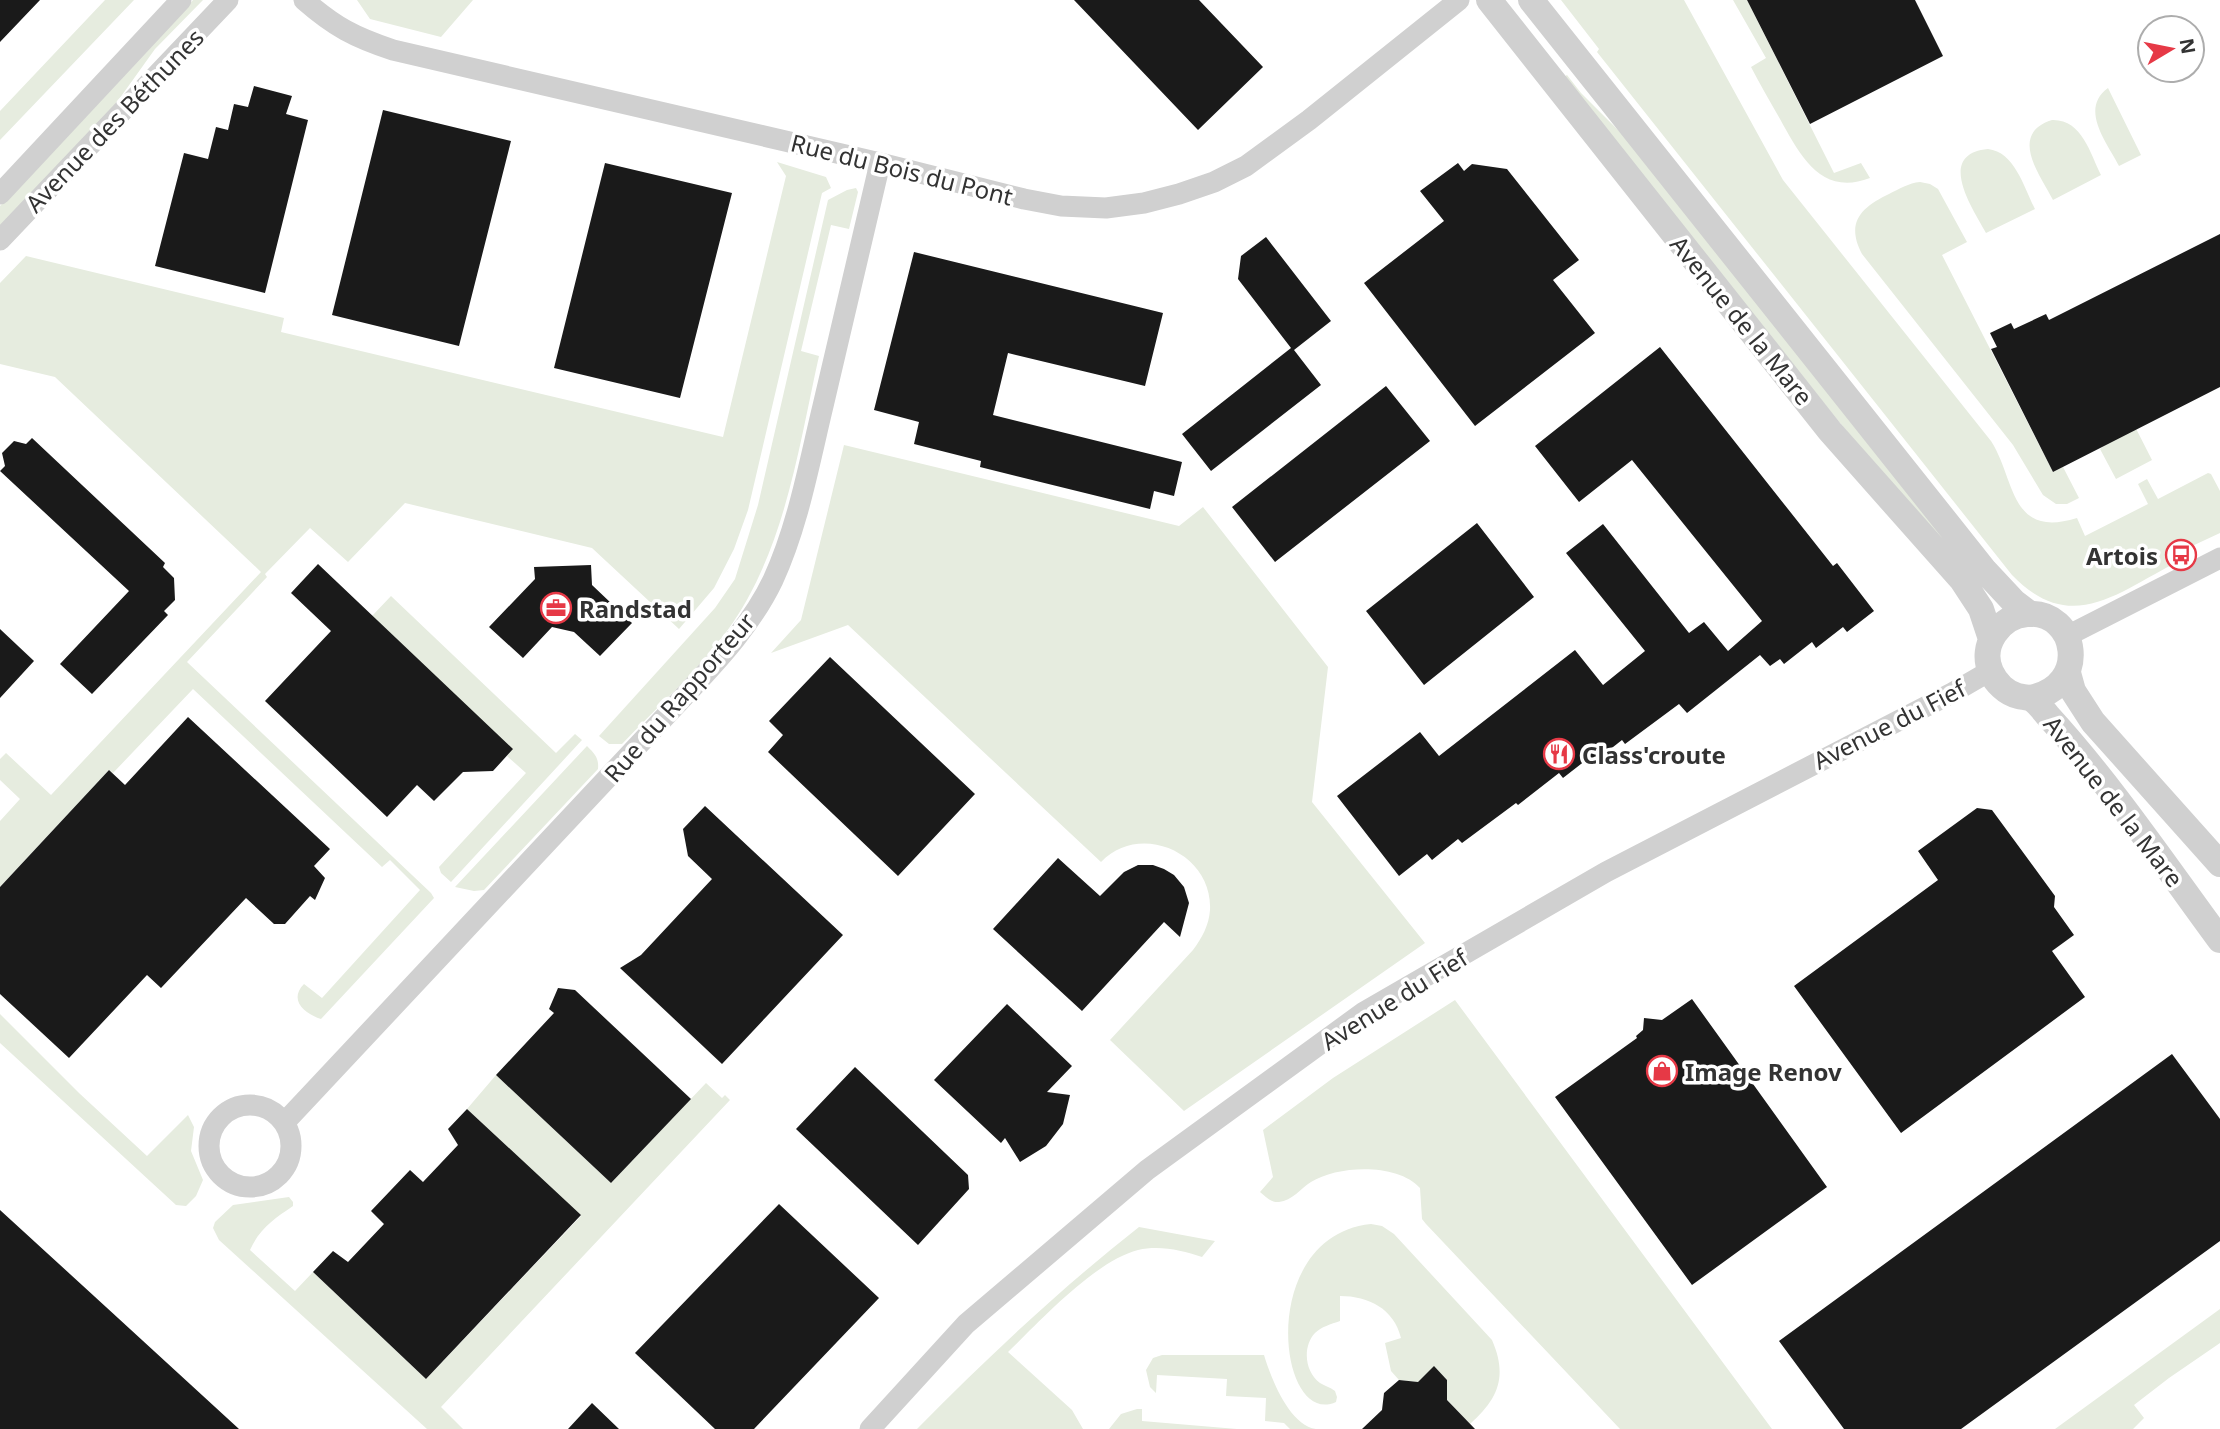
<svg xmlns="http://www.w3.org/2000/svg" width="2220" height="1429" viewBox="0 0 2220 1429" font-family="'Noto Sans',sans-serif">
<rect width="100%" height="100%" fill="#fff"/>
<path fill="#e6ecdf" d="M 105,0 L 134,0 L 0,140 L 0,111 Z
M 193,0 L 203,0 L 155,49 L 107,116 L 0,230 L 0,206 Z
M 357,0 L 473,0 L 441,37 L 370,19 Z
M 1561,0 L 1684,0 L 1783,180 L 1991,441 C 2016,480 2009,539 2077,518 L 2085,536 L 2148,504 L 2138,484 L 2147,479 L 2158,499 L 2208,473 L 2211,474 L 2220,491 L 2220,533 L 2190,547 L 2189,544 L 2171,553 L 2175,563 C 2116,594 2070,635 2012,575 L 1597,52 L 1599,49 Z
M 1733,0 L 1747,0 L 1834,173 L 1861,163 L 1870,178 C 1821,197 1800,155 1780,119 C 1770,102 1760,84 1751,67 L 1766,58 Z
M 1567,75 L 1581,93 L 1648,160 L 1983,581 L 1905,503 L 1561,79 Z
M 2108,88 L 2141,155 L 2119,166 C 2107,143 2079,109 2108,88 Z
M 2052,120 C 2082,119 2090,153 2101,175 L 2053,200 C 2040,175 2008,134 2052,120 Z
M 1988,149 C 2015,152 2024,188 2035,209 L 1986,233 C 1973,209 1935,154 1988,149 Z
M 777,162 L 826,177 L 831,188 L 822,193 L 748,510 L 734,549 L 714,588 L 679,629 L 592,548 L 405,503 L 348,562 L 310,528 L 265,574 L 267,577 L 187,662 L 431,893 L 434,898 L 321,1019 C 305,1014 288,1000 304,984 L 322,998 L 420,890 L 390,860 L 382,867 L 193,689 L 113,773 L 109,770 L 0,887 L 0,821 L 20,799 L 0,780 L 0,759 L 6,753 L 51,795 L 261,572 L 55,377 L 0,364 L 0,283 L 26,256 L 284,318 L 281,332 L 723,437 L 786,176 Z
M 1920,182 L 1930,184 L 1938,189 L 1967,242 L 1942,255 L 2053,472 L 2063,467 L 2079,498 L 2067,504 L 2056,504 L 2043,495 L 2013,445 L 1862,254 C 1845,222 1862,207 1889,194 C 1899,189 1909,183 1920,182 Z
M 856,188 L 858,192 L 849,229 L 831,225 L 801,351 L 819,356 C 798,450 785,551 727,631 C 697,672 657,707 622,744 L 609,744 L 599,736 L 715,608 L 735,579 L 758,505 L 828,200 L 847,190 Z
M 2126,409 L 2152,460 L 2116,479 L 2100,449 L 2105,445 Z
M 844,445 L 1179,526 L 1203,507 L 1328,667 L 1312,802 L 1425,943 L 1184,1111 L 1110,1040 L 1193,950 C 1202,938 1209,925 1210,910 C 1213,853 1140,821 1101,862 L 848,625 L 771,653 L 801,620 Z
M 391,596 L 556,753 L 575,734 L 582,740 L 451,882 L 441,873 L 439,867 L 526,773 L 507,756 L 512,750 L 372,616 Z
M 587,746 C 595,754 599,758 598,769 L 484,890 L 474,891 L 455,887 Z
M 1455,1000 L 1772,1429 L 1620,1429 L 1426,1224 L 1422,1219 L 1420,1188 C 1398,1163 1338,1165 1311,1182 C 1301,1188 1292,1201 1279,1202 C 1271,1203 1266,1197 1260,1192 L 1273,1177 L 1263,1130 L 1333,1078 Z
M 0,1014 L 79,1093 L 147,1156 L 188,1115 L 194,1127 L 191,1151 L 203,1180 L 196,1196 L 186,1206 L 176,1205 L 0,1043 Z
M 496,1075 L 611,1183 L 706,1083 L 722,1098 L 725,1095 L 730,1100 L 441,1407 L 463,1429 L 427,1429 L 219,1240 L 213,1228 L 215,1222 L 233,1205 L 289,1197 L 293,1202 L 293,1206 C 274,1219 260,1228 250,1250 L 295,1291 L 313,1272 L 426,1379 L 581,1216 L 467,1109 Z
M 1371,1224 L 1382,1226 L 1394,1234 L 1492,1340 C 1508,1377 1498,1399 1470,1424 L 1447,1400 L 1447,1380 L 1434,1367 L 1418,1382 L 1399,1380 L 1391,1371 L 1385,1343 L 1401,1338 C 1394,1309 1369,1296 1340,1296 L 1340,1321 C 1331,1324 1321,1327 1315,1333 C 1302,1347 1305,1372 1320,1383 C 1325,1386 1330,1387 1335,1391 L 1337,1397 L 1336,1402 C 1277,1429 1256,1236 1371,1224 Z
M 1139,1227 L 1215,1241 L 1202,1257 C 1182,1250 1159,1245 1138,1250 C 1095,1261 1040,1321 1008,1352 L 1072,1410 L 1083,1429 L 917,1429 C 987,1358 1060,1289 1139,1227 Z
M 2220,1309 L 2220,1343 L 2169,1378 L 2134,1405 L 2144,1418 L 2133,1429 L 2055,1429 Z
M 1162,1355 L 1264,1355 C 1271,1378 1289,1425 1316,1429 L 1290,1429 L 1284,1423 L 1265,1421 L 1266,1398 L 1226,1396 L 1227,1379 L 1157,1375 L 1156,1393 L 1150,1387 L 1146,1370 L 1153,1358 Z
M 1137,1409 L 1142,1409 L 1142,1421 L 1237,1429 L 1109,1429 L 1121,1414 Z"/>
<path fill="#1a1a1a" d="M 0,0 L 40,0 L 0,42 Z
M 1074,0 L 1199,0 L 1263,67 L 1198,130 Z
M 1747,0 L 1915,0 L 1943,56 L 1810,124 Z
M 254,86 L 292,96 L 286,114 L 308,120 L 265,293 L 155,266 L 184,153 L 208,159 L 216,127 L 228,130 L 234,104 L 248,107 Z
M 383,110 L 511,141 L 459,346 L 332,315 Z
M 605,163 L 732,193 L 680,398 L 554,368 Z
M 1458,163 L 1464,171 L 1472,164 L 1507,169 L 1579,260 L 1553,280 L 1595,333 L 1475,426 L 1364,283 L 1444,221 L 1420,191 Z
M 2220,234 L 2220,387 L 2053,472 L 1991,349 L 1997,347 L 1990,333 L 2011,323 L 2014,329 L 2046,314 L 2049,320 Z
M 1266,237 L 1331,321 L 1294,350 L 1321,385 L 1211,471 L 1182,434 L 1291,348 L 1238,279 L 1241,256 Z
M 914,252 L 1163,313 L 1145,386 L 1008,353 L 993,415 L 1182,462 L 1174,496 L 1154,491 L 1150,509 L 980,467 L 981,461 L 914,444 L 919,422 L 874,410 Z
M 1660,347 L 1833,566 L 1837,563 L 1874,611 L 1847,632 L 1843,627 L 1816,648 L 1812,642 L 1784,664 L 1780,659 L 1770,666 L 1760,655 L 1687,713 L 1679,704 L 1625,744 L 1622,740 L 1594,762 L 1590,757 L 1563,778 L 1559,773 L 1518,805 L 1516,803 L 1462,843 L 1458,839 L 1432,860 L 1427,854 L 1399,876 L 1337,796 L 1420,732 L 1439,756 L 1575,650 L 1603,685 L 1645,651 L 1566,553 L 1603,524 L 1689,633 L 1704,622 L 1728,651 L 1762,621 L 1632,460 L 1579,502 L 1535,446 Z
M 1386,386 L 1430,441 L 1275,562 L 1232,507 Z
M 32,438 L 165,563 L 163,567 L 174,578 L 175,600 L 164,611 L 168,615 L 92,694 L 60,664 L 129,591 L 0,471 L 5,466 L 2,453 L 14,441 L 26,444 Z
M 1477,523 L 1534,597 L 1424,685 L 1366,611 Z
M 318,564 L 513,749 L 493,771 L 463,772 L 434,801 L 417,785 L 387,817 L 265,701 L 331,631 L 291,593 Z
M 591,565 L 592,585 L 632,623 L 600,656 L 574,632 L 552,627 L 523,658 L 489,627 L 535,579 L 534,567 Z
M 0,629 L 34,661 L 0,698 Z
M 830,657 L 975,794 L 898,876 L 768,752 L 783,735 L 769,721 Z
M 188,717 L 330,849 L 314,866 L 325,878 L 315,900 L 310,896 L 285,924 L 274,924 L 246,898 L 161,988 L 147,975 L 69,1058 L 0,994 L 0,887 L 109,770 L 125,785 Z
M 705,806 L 843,935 L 722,1064 L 620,968 L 641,955 L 712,879 L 688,856 L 683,829 Z
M 1977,808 L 1992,810 L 2055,896 L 2054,907 L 2074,935 L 2052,951 L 2085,997 L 1901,1133 L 1794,986 L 1938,880 L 1918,851 Z
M 1058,858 L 1100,896 L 1124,872 L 1138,865 L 1153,865 L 1164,869 L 1174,875 L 1184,887 L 1189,903 L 1180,937 L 1164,922 L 1082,1011 L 993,929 Z
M 558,988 L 575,990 L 691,1099 L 611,1183 L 496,1075 L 554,1013 L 549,1009 Z
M 1692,999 L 1827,1187 L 1692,1285 L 1555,1097 L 1637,1038 L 1636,1036 L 1643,1030 L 1644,1018 L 1662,1020 Z
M 1007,1004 L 1072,1066 L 1047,1092 L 1070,1095 L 1063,1124 L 1046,1146 L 1020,1162 L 1005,1138 L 1001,1143 L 934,1080 Z
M 2172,1054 L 2220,1119 L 2220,1241 L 1961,1429 L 1844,1429 L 1779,1341 Z
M 855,1067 L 968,1175 L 969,1189 L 918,1245 L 796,1129 Z
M 467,1109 L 581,1215 L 426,1379 L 313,1272 L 333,1251 L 348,1262 L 384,1224 L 371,1211 L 410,1170 L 423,1182 L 458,1145 L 448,1129 Z
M 779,1204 L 879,1298 L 754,1429 L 715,1429 L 635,1353 Z
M 0,1210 L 106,1307 L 239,1429 L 0,1429 Z
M 1434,1366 L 1447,1380 L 1447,1400 L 1475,1429 L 1362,1429 L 1382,1410 L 1384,1393 L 1399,1380 L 1418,1382 Z
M 592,1403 L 619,1429 L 568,1429 Z"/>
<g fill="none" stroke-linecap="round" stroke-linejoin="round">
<path stroke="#d0d0d0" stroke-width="21" d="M 304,0 C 335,27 354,37 393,50 L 880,163 L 1024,199 L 1061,206 L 1106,208 L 1144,203 L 1179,194 L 1214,182 L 1246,166 L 1309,120 L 1459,0
M 0,194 L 181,0
M 0,240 L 228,0
M 2067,636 L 2220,558
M209 1146a41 41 0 1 1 82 0a41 41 0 1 1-82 0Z
M 284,1123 L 690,690 C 721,657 753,622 773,580 C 798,526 809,464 823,406 C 842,325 861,244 880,163
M 870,1429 L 966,1324 L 1147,1170 L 1364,1012 L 1606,872 L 1952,693 L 1990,671"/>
<path stroke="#d0d0d0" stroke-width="26" d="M 1489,0 L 1830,431 L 1962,580 L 1981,609 L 1991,639
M 1531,0 L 1985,571 L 2014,602 L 2030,614
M 2068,673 L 2073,691 L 2093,722 L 2220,864
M 2030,698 C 2091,687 2078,610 2027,614 C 2000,616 1979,646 1991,672 C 1996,683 2006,693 2018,696 C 2022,697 2025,697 2029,698 C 2036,700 2043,710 2048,716 C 2111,785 2164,864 2220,940"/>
</g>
<defs>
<g id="bus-ring" transform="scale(1.575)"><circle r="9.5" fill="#fff" stroke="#e63946" stroke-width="1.5"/><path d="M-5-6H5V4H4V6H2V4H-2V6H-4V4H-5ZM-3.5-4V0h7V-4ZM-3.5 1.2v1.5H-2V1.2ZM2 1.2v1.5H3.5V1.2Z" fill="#e63946"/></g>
<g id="office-ring" transform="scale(1.575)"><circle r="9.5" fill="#fff" stroke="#e63946" stroke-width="1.5"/><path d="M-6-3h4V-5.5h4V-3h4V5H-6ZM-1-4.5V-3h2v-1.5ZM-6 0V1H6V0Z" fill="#e63946"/></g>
<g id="restaurant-ring" transform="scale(1.575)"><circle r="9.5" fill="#fff" stroke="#e63946" stroke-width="1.5"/><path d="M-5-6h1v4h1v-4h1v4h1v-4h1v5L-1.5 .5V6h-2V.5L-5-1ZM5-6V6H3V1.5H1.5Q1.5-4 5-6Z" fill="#e63946"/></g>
<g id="shop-ring" transform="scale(1.575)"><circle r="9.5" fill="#fff" stroke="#e63946" stroke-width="1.5"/><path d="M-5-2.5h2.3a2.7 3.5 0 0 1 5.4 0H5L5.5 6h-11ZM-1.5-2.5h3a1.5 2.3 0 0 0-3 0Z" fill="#e63946"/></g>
</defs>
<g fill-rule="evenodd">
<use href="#bus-ring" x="2181" y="555"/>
<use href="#office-ring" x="556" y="608"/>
<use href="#restaurant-ring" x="1559" y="754"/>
<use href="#shop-ring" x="1662" y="1071"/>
</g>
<g text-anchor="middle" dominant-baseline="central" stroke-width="7" stroke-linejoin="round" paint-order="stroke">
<g font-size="24" fill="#333" stroke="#fff">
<text transform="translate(114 120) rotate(-46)">Avenue des Béthunes</text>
<text transform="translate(902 169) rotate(14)">Rue du Bois du Pont</text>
<text transform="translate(1742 320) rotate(51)">Avenue de la Mare</text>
<text transform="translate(679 697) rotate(-49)">Rue du Rapporteur</text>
<text transform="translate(1889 724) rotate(-27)">Avenue du Fief</text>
<text transform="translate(2114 801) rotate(52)">Avenue de la Mare</text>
<text transform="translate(1394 999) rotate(-32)">Avenue du Fief</text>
</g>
<g font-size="24" font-weight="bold" fill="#333" stroke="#fff" text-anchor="start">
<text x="2158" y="555" text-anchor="end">Artois</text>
<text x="579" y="608">Randstad</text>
<text x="1582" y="754">Class'croute</text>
<text x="1685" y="1071">Image Renov</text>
</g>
</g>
<g transform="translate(2171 49) rotate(80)"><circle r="33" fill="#ffffff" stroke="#adadad" stroke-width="2"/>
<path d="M0-5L12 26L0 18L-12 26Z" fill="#e63946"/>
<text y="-10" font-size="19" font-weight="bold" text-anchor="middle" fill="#333333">N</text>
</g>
</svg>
